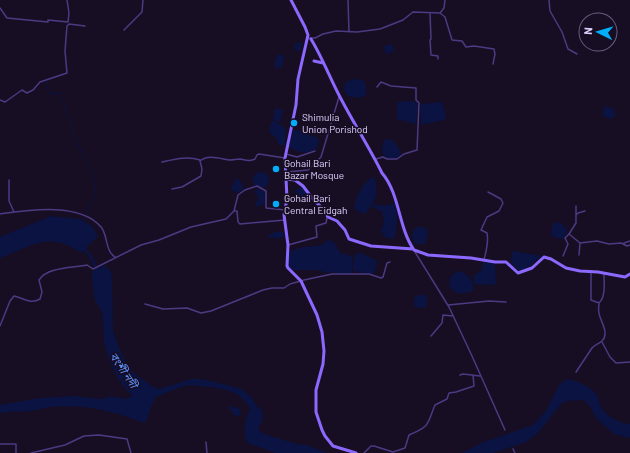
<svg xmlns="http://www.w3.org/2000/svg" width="630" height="453" viewBox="0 0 630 453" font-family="Barlow,'Noto Sans Bengali',sans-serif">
<rect width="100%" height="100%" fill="#170e24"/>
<path fill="#0a1341" d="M 300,42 L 302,43 L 301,50 L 295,51 L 294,45 L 295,44 Z
M 392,44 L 394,51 L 386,54 L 384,47 L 386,45 Z
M 278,54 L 283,55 C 285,58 283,64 281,68 L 275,68 L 275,60 Z
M 353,79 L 363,80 L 366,85 L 366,95 L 360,98 L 348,96 L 344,91 L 345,83 Z
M 413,101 L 418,104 L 416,124 L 397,119 L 397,104 L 398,102 Z
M 442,102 L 446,117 L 444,120 L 421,125 L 421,104 Z
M 605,106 L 614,109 L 615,115 L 613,118 L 609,119 L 602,115 Z
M 275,108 L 283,110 L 280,123 L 273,119 Z
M 272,120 L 281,125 L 286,129 L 285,145 L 284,146 L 278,144 L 277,139 L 269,132 Z
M 293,130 L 297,130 L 318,138 C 323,155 297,156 289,146 Z
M 389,139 L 395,142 L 402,155 C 387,163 378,157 384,140 Z
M253 180a8 8 0 1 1 16 0a8 8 0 1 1-16 0Z
M 374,177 C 379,193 376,203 364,214 L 354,209 C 356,198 362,181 374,177 Z
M 236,178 L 240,180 L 244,189 L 238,193 L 232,190 L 231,188 Z
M 302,186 L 308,193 L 303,197 L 298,196 L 295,192 L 295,190 Z
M 257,189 L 264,191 L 265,194 L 264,204 L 257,207 L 255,205 L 258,199 L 258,195 L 254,192 Z
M 395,203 L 397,216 L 395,237 L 389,239 L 384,236 L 381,231 L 384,222 L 382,212 L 373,207 L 374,204 L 383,206 Z
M 51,216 L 79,219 L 92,226 L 98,236 L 81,253 C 49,230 31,247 0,258 L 0,237 Z
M 556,222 C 563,223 565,226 567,232 L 563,239 L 557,238 L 551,235 L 552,226 Z
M 417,227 L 422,227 L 427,229 L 428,233 L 425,244 L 415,244 L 412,238 L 413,231 Z
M 275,232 L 283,232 L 285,236 L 278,239 L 269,237 L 268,235 Z
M 328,240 C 335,241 337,247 340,253 L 352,256 L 352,273 L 346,274 L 332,272 L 328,273 L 318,270 L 292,270 C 285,266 288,257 290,251 C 294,250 296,249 300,248 C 309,244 320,250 328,240 Z
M 512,251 L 542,256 C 533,262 530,269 519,271 L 511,263 Z
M 362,253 L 377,261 L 375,272 L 372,274 L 353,271 L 353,263 L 355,254 Z
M 483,261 L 495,263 L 496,284 L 494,285 L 474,284 L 473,276 L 481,271 Z
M 105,265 L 111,272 L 112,278 L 113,330 L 118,346 L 129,368 L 133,372 L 153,387 L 159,389 L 192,379 L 201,379 L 219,383 L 242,389 L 252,398 L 258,408 L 262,410 C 263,417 264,421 259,426 L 259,430 L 264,434 L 300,445 L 304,444 L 327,453 L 275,453 C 265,449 256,446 247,443 C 243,431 244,420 250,410 C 248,404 246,398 241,394 C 231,387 200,382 188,385 C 177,388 166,393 156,397 L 150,409 L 146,422 L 141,422 C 111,410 82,404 49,407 C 43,408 37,410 31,411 C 21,412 10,411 0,413 L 0,405 L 40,398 L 58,397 L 75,396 L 100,399 L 106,398 L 111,396 L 125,399 L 133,396 C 118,384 107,359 104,340 C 103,330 104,322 102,312 C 100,307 96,304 95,299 C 94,295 91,274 92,272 Z
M 460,271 C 468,274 473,281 474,290 C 463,295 454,295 449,285 C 449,277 452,273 460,271 Z
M 419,295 L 427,295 L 426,307 L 421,308 L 415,307 L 414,304 L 415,297 Z
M 567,379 C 576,380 591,387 597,395 C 599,399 599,403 601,407 C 607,417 619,423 630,424 L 630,438 L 614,434 L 596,418 L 591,408 L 586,402 L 582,400 L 567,401 L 561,404 L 538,433 L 526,442 L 493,453 L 462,453 L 481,443 L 533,425 L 546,411 L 559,385 Z
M 229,406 L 239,408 L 241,413 L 241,416 L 232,415 L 233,412 L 228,408 Z"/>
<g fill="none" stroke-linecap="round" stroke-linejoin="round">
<path stroke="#0a1341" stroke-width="1" d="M 46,79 L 49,93 L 51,94 L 61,93 L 60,97 L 66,106 L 66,112 L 70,118 L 72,129 L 77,142 L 93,176 L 96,196 L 89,205 L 88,212 L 84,214 L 82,218 L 84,222"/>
<path stroke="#0a1341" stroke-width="3" d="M 82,247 L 90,255 L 97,269
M 191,384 C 207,385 228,386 241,395 C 244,398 247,402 250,405"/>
<path stroke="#4c3a82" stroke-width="1.5" d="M 67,0 L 69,13 L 68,22
M 348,0 L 349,32
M 549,0 L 550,11 L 562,32 L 568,49 L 577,54
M 0,8 L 7,18 L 48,22 L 48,20 L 68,22
M 430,13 L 431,39 L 430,40 L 431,55 L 438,56 L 438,59
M 440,13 L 445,17 L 452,40 L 462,41 L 466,47 L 474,46 L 494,49 L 495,54 L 493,64
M 124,30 L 142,12 L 143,0
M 307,38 L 315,38 L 323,34 L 336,31 L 357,32 L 380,29 L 403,20 L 413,12 L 440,13 L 444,8 L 445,0
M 0,100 L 5,102 L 22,90 L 27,93 L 33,90 L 40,82 L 67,73 L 65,51 L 67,26 L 69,24 L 85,26
M 286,154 L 297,157 L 315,151
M 376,159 L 383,157 L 387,159 L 397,159 L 404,154 L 417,150 L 419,103 L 416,100 L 416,88 L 391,86 L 381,82 L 377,87
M 162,162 C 176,159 187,156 200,160
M 287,172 L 308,170 L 321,157 L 339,97
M 9,180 L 9,201 L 14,212
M 172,189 L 182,187 L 201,176 L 202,169 L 200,161 C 208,154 221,159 230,160 C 234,160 236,159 240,159 C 246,160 250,162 255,159 L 257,155 L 259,154 L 285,158
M 234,211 L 237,211 L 238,222 L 240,224 L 285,220
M 0,214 C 29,210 80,202 101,227 C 108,235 105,251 115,257
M 576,215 L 578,213 L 585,211
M 569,234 L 576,223 L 576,206
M 624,243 L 630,241
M 288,245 L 317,237 L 316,226 L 326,223 L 327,218
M 415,252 L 449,307 L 472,356 L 505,430
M 579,255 L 580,243
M 563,256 L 568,244 L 565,238 L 569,234 L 580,243 L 597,241 L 609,244 L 621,243 L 627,246 L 630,245
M 484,260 C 486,251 489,243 487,233 L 481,230 L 487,217 L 499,211 L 503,203 L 501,199 L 488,192
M 599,303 C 606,297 604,282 604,273
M 145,304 L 163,309 L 187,308 L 201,313 L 211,311 L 263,290 L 272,288 L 284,288 L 290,284 L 304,280 L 332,274 L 369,274 L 381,278 L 383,277 L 387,263 L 390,262
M 448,305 L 489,301 L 506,302
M 0,326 L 10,301 L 14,296 C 24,298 30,305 40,299 L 42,292 L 39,280 C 47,267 73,268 87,265 L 93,269 L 141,245 L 159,240 L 191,227 L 226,219 L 234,211 L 238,195 L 245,190 L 257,186 L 266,191 L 266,208 L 285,210
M 431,336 L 442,323 L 443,315 L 453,316
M 602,342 L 610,357 L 616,363 L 630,362
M 576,372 L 592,348 C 595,344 599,344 602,341 C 610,333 600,321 599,313 C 598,310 599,306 599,303 L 591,300 L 591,271
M 460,375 L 463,374 L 480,376
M 206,442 L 207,453
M 0,444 L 16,444 L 16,453
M 513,449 L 515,453
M 31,453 L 65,445 L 84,436 L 99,435 L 127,439 L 131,453
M 364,453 L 371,446 L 374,446 L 393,452 L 405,448 L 409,435 C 431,426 427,424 435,405 L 447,399 L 449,393 L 456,392 L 474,386 L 473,375"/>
<path stroke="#8c69fe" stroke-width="3" d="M 291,0 L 305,27 L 308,35 L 298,79 L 296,105 L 285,158 L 287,199 L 284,215 L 288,245 L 287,266 L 288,268 L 301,281 L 317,315 L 322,332 L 324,351 L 323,364 L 316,390 L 316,412 L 322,430 L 325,436 L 333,446 L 356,453
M 311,39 C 322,57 330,78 340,97 C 353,122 369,147 382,173 C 400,194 398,227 414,250 L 428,255 L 471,258 L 495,262 L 506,262 L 518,273 L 532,268 L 544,257 L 551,259 L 566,268 L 580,271 L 598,272 L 625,277 L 630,274
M 314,61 L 323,63
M 286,179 L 295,180 L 303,186 L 312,198 L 323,209 L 328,217 L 337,221 L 345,230 L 349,239 L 371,246 L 413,249"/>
</g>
<g fill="#02adfa" stroke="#170e24" stroke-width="1.5">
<circle cx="294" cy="123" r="4"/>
<circle cx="276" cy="169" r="4"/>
<circle cx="276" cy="204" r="4"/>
</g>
<g text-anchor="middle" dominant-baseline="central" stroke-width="3.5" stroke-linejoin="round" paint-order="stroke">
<g font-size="10" fill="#e0d2ff" stroke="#170e24" text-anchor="start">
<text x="302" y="117">Shimulia<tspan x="302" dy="12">Union Porishod</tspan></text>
<text x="284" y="163">Gohail Bari<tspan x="284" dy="12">Bazar Mosque</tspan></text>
<text x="284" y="198">Gohail Bari<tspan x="284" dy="12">Central Eidgah</tspan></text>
</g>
<g font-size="11" font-style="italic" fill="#6094fe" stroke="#170e24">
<text transform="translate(124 370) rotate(56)">বংশী নদী</text>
</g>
</g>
<g transform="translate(598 32) rotate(275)"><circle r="19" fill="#170e24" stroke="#675c7c"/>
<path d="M0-3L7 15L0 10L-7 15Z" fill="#02adfa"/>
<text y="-6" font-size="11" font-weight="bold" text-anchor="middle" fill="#e0d2ff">N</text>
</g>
</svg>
